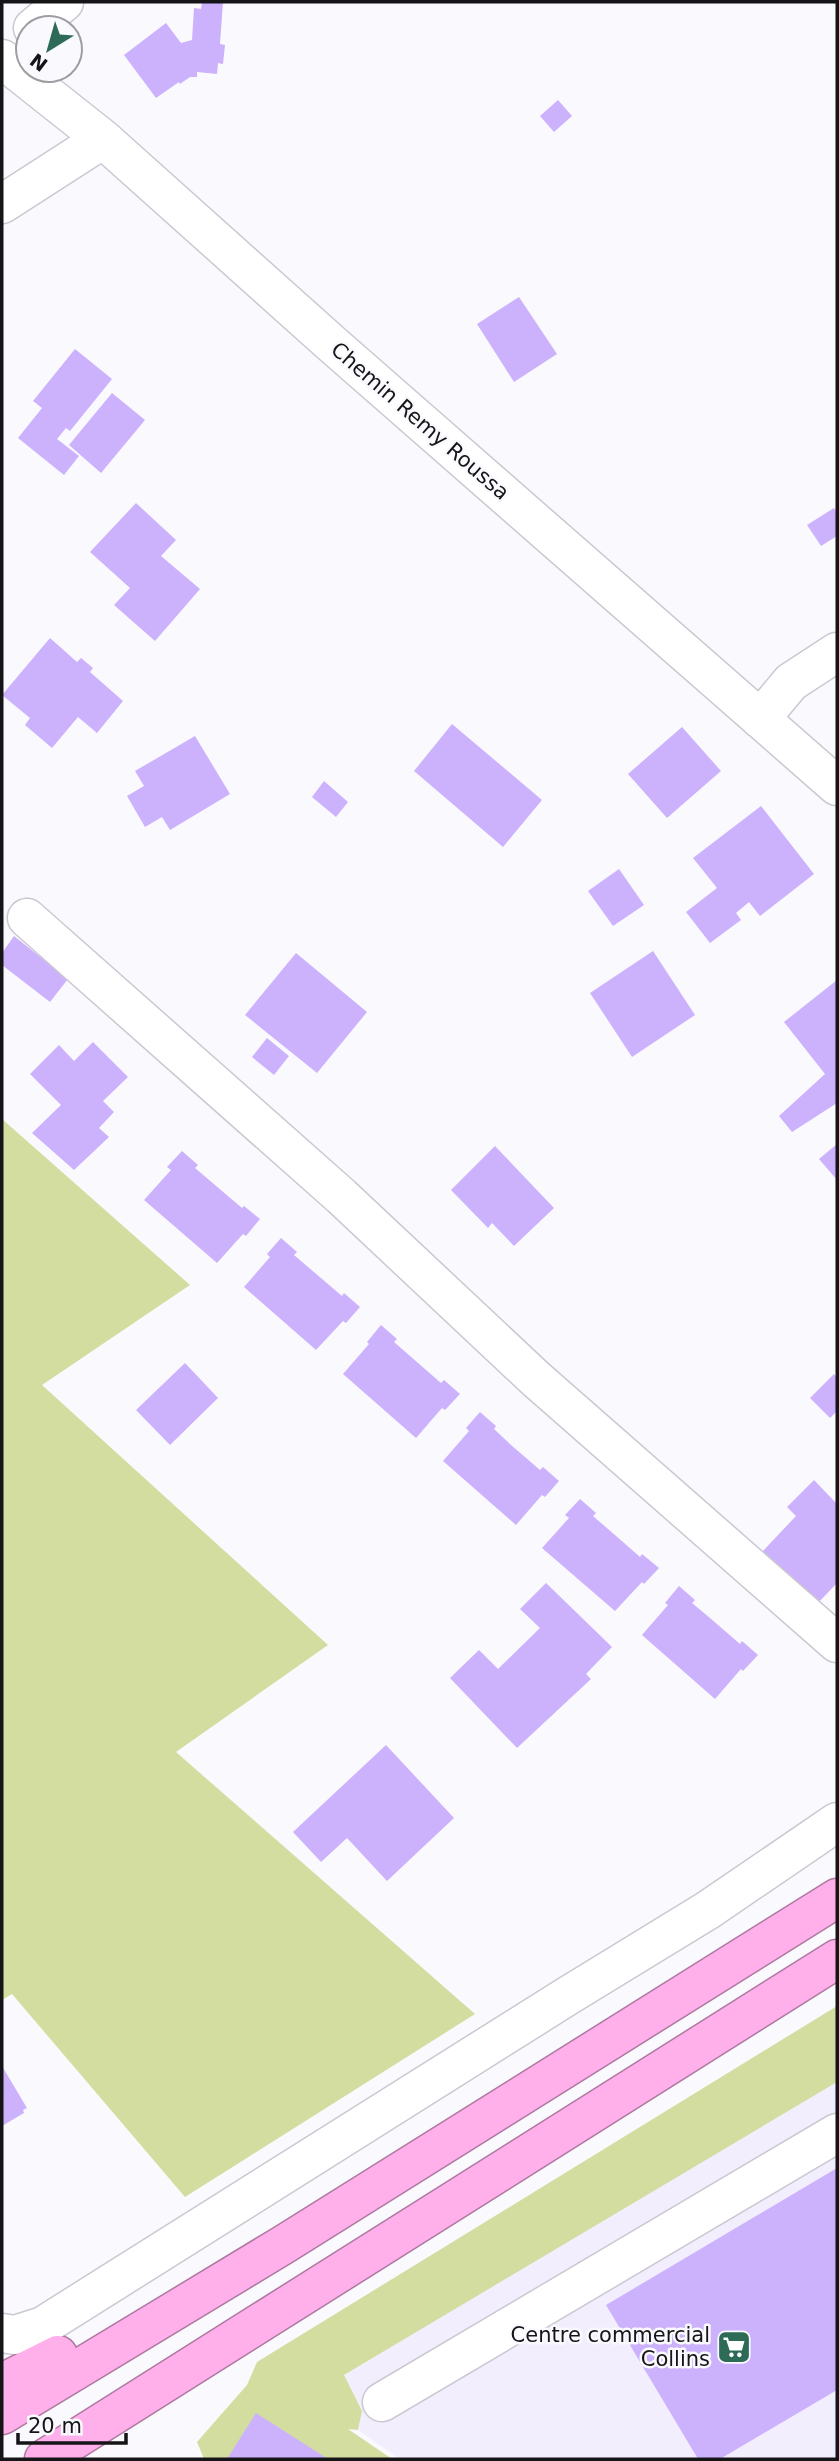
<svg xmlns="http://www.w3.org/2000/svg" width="839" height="2461" viewBox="0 0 839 2461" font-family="'DejaVu Sans',sans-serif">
<rect width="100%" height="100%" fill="#faf9fe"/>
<path fill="#f3eefe" d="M 837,2079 L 837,2459 L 400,2459 L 358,2430 L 362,2411 L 344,2375 Z"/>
<path fill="#d3dda0" d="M 2,1119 L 190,1285 L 42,1385 L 328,1645 L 176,1752 L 475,2014 L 185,2197 L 12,1994 L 2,2000 Z
M 837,2006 L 837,2082 L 344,2375 L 362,2411 L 358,2430 L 348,2429 L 392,2459 L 204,2459 L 197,2442 L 247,2385 L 257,2362 Z"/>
<path fill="#ccb2fd" d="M 202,2 L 223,2 L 220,44 L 225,45 L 223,64 L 218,63 L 217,74 L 197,72 L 197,77 L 190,77 L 180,84 L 179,82 L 156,98 L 124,55 L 166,23 L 181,43 L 192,40 L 194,8 L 201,9 Z
M 558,100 L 572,116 L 554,132 L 540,116 Z
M 519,297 L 557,354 L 514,382 L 477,324 Z
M 75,349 L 112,379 L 70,431 L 66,428 L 57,439 L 79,456 L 64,475 L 18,438 L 42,408 L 33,401 Z
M 112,393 L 145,420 L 101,473 L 69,445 Z
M 136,503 L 176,540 L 161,556 L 200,589 L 155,641 L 114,605 L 130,588 L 90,552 Z
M 834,508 L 837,512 L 837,536 L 821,546 L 807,525 Z
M 50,638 L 77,662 L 81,658 L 93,668 L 90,672 L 123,701 L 97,733 L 78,717 L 52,748 L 25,725 L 30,718 L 2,695 Z
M 452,724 L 542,800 L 503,847 L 414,771 Z
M 682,727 L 721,771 L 667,818 L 628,774 Z
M 195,736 L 230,794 L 170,830 L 162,817 L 145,827 L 127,796 L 144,786 L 135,771 Z
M 324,781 L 348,802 L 336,817 L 312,797 Z
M 761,806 L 814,874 L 760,916 L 749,902 L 736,913 L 741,920 L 710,943 L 686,912 L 717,888 L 693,858 Z
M 619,869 L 644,905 L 613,926 L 588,891 Z
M 14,936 L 68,979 L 50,1002 L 2,965 L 2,953 Z
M 653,951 L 695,1015 L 632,1057 L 590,993 Z
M 296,953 L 367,1012 L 317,1073 L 245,1015 Z
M 837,980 L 837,1103 L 792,1132 L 779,1116 L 825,1074 L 784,1022 Z
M 267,1038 L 289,1056 L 274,1075 L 252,1057 Z
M 93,1042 L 128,1077 L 103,1101 L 114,1112 L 99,1128 L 109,1137 L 74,1170 L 32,1133 L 61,1105 L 30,1074 L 59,1045 L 74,1061 Z
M 837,1144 L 837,1180 L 819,1159 Z
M 495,1146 L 554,1208 L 514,1246 L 492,1223 L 488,1228 L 451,1190 Z
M 182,1151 L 198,1165 L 195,1168 L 242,1208 L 244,1206 L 260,1219 L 246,1236 L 243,1234 L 217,1263 L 144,1200 L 171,1170 L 167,1167 Z
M 281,1238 L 297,1252 L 294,1255 L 342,1296 L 344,1293 L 360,1307 L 346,1323 L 343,1321 L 316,1350 L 244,1287 L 270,1257 L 267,1254 Z
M 381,1325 L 397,1339 L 394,1342 L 441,1383 L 444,1380 L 460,1394 L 445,1410 L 442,1408 L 416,1438 L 343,1374 L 369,1344 L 367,1342 Z
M 185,1363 L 218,1398 L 170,1445 L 136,1410 Z
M 834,1374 L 837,1378 L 837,1411 L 830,1418 L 810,1398 Z
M 480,1412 L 496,1426 L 494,1429 L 511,1445 L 540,1470 L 543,1467 L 559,1481 L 545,1497 L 542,1495 L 516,1525 L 443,1461 L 469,1431 L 466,1428 Z
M 814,1480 L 837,1504 L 837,1583 L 817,1604 L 760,1554 L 796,1516 L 787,1507 Z
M 580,1499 L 596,1513 L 593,1516 L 623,1542 L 640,1557 L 642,1554 L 659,1568 L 644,1584 L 642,1582 L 615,1611 L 542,1548 L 569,1518 L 565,1515 Z
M 546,1583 L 612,1647 L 586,1674 L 591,1679 L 517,1748 L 450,1678 L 479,1650 L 498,1669 L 540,1628 L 520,1609 Z
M 679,1586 L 695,1600 L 692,1603 L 710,1618 L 740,1644 L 742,1641 L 758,1655 L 743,1671 L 741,1669 L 715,1699 L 642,1635 L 668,1605 L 665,1603 Z
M 386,1745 L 454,1818 L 387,1881 L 347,1838 L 321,1862 L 293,1832 Z
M 2,2066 L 27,2108 L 23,2110 L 24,2113 L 2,2126 Z
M 837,2168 L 837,2390 L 720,2459 L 698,2459 L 606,2305 Z
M 256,2413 L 328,2459 L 227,2459 Z"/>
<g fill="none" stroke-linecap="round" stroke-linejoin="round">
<g stroke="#cbc8d1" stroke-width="41">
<path id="minor" d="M 33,28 L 64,2
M 2,59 L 103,139 L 332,344 L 837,786
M 2,204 L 103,139
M 760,719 L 791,682 L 837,652
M 27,918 L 341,1196 L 536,1379 L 837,1643
M 2,2333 L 15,2335 L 43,2326 L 569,1995 L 708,1910 L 837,1822
M 382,2402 L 837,2133"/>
</g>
<g stroke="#ad79a0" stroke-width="41">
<path id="highway" d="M 2,2383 L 58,2355
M 2,2415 L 283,2245 L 837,1898
M 44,2459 L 837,1959"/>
</g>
<use href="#minor" stroke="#fff" stroke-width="38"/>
<use href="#highway" stroke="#ffafea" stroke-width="38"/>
</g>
<defs>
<g id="supermarket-square" transform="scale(1.75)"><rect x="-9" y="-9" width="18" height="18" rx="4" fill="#2e6b57" stroke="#faf9fe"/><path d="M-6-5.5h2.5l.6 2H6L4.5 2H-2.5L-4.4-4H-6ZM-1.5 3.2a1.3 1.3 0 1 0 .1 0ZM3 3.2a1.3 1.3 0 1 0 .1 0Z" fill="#fff"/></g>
</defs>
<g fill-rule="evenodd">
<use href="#supermarket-square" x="734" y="2347"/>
</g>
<g text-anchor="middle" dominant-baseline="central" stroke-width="5" stroke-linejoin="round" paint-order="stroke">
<g font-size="21" fill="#151417" stroke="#faf9fe">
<text transform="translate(420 421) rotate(41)">Chemin Remy Roussa</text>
</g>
<g font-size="21" fill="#151417" stroke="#faf9fe" text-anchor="end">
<text x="710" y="2335">Centre commercial<tspan x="710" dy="24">Collins</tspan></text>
</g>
</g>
<rect width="839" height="2461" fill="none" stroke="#151417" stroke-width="7"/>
<g transform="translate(49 49) rotate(217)"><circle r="33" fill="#faf9fe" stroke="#9e9da2" stroke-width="2"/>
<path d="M0-5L12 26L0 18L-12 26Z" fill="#2e6b57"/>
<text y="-10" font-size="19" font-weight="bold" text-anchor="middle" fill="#151417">N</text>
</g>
<path d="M18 2433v10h108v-10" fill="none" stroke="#151417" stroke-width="3.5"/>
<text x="28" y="2433" font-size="21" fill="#151417" stroke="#faf9fe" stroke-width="5" paint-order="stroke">20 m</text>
</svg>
